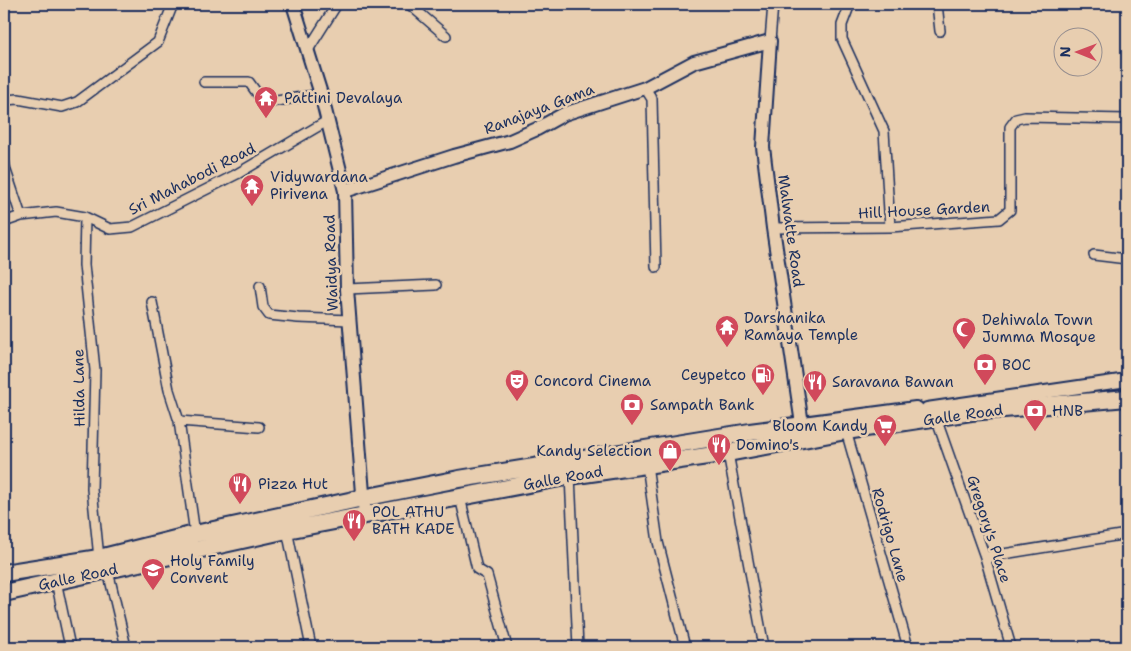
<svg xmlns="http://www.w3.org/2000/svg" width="1131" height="651" viewBox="0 0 1131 651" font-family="'Shantell Sans',sans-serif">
<rect width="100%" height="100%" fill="#e8ceb0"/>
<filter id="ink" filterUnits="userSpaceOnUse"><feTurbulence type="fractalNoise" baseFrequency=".02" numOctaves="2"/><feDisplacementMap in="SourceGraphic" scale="10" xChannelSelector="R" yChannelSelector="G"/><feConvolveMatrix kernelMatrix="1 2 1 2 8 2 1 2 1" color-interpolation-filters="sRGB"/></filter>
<g filter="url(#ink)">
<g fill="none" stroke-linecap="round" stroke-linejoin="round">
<g stroke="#1b2f5e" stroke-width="12">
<path id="street" d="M 409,4 L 446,36
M 850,4 L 842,25 L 842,39 L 884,131 L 890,227
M 937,4 L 940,31
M 770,41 L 773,4
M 308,50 L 337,4
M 204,82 L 249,82 L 264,103 L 321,94
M 645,88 L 652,99 L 656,267
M 4,110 L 5,100 L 18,99 L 62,107 L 77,102 L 158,42 L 173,4
M 4,161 L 6,171 L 21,216
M 85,217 L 84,265 L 95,370 L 92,489 L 99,558
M 4,222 L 21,216 L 56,212 L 85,217 L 110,229 L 132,227 L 237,174 L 327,121
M 773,228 L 890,227 L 999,219 L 1010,210 L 1010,127 L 1016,119 L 1025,117 L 1127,119
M 1094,255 L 1127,259
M 260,286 L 263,307 L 269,315 L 298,318 L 350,320
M 347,289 L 436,285
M 152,302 L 169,390 L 179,421 L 195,534
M 179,421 L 259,427
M 937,421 L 985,557 L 1011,647
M 846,431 L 908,647
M 728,453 L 764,647
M 647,465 L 658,542 L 685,647
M 570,476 L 578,647
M 460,497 L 477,569 L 487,575 L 507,647
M 287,530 L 311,647
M 985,557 L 1127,534
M 108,571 L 126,647
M 56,581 L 70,647"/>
</g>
<g stroke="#1b2f5e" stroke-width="16">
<path id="secondary" d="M 293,4 L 321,94 L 345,191 L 347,289 L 364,506
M 345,191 L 454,156 L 510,141 L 537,129 L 564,114 L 645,88 L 694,62 L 770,41 L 763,147 L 773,228 L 802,424
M 927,409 L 1127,380"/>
</g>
<g stroke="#1b2f5e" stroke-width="20">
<path id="highway" d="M 4,573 L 99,558 L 195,534 L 363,498 L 459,479 L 750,432 L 916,410
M 4,593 L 287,530 L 570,476 L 728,453 L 846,431 L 971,412 L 1127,398"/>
</g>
<use href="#street" stroke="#e8ceb0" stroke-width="9"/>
<use href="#secondary" stroke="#e8ceb0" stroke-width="12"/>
<use href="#highway" stroke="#e8ceb0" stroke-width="16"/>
</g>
</g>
<defs>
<g id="temple-pin" transform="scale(1.25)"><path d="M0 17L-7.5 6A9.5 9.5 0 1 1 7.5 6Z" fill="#d1495b" stroke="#e8ceb0"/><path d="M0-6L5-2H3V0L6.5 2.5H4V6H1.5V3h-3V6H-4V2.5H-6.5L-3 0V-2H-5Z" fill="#fff"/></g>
<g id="mosque-pin" transform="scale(1.25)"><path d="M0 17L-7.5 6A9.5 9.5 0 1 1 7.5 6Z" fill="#d1495b" stroke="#e8ceb0"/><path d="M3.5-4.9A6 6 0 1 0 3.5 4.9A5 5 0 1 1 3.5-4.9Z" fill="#fff"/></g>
<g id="bank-pin" transform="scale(1.25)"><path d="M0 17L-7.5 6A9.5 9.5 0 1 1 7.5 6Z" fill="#d1495b" stroke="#e8ceb0"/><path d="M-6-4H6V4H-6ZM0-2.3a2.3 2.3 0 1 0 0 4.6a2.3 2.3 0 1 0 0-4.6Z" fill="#fff"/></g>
<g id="fuel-pin" transform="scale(1.25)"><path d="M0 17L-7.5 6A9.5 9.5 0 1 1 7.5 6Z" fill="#d1495b" stroke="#e8ceb0"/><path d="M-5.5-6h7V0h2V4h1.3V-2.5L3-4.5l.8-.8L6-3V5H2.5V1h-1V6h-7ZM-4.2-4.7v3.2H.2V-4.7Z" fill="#fff"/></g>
<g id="theatre-pin" transform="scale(1.25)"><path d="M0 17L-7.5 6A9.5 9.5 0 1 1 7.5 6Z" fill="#d1495b" stroke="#e8ceb0"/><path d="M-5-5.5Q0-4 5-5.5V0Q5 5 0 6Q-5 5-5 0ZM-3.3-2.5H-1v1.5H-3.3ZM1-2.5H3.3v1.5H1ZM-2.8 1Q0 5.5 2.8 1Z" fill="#fff"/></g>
<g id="restaurant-pin" transform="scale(1.25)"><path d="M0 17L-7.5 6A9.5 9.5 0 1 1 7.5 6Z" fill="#d1495b" stroke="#e8ceb0"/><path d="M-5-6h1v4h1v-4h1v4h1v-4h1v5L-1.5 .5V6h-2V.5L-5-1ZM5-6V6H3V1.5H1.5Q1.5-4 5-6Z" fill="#fff"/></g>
<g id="supermarket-pin" transform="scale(1.25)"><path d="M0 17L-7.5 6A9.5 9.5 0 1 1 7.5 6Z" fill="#d1495b" stroke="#e8ceb0"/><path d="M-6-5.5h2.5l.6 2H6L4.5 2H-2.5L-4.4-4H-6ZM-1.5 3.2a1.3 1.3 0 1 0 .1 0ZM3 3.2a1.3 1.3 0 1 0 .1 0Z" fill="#fff"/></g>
<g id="shop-pin" transform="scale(1.25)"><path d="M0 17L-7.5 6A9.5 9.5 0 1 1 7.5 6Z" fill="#d1495b" stroke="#e8ceb0"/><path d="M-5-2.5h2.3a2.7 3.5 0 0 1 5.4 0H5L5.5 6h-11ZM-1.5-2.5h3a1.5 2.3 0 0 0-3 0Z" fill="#fff"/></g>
<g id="school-pin" transform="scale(1.25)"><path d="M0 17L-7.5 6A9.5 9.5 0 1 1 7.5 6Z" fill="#d1495b" stroke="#e8ceb0"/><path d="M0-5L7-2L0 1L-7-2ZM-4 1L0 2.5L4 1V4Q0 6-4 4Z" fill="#fff"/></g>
</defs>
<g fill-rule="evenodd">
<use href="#temple-pin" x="266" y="98"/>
<use href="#temple-pin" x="252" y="186"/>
<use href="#temple-pin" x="727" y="327"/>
<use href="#mosque-pin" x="964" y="329"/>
<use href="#bank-pin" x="985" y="365"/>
<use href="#fuel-pin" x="763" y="375"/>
<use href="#theatre-pin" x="517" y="381"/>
<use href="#restaurant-pin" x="815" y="382"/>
<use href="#bank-pin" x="632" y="405"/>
<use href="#bank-pin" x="1035" y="411"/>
<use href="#supermarket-pin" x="885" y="426"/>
<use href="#restaurant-pin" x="719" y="445"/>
<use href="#shop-pin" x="670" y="451"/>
<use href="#restaurant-pin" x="240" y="484"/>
<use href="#restaurant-pin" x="354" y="521"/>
<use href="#school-pin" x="153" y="570"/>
</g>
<g text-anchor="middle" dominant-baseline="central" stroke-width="5" stroke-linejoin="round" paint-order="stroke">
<g font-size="15" fill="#1b2f5e" stroke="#e8ceb0" text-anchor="start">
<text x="284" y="98">Pattini Devalaya</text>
<text x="270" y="177">Vidywardana<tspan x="270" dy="17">Pirivena</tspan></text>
<text x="744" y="318">Darshanika<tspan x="744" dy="17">Ramaya Temple</tspan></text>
<text x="982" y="320">Dehiwala Town<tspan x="982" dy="17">Jumma Mosque</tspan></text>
<text x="1002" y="365">BOC</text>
<text x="746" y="375" text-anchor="end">Ceypetco</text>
<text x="534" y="381">Concord Cinema</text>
<text x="832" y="382">Saravana Bawan</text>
<text x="650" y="405">Sampath Bank</text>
<text x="1052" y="411">HNB</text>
<text x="868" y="426" text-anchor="end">Bloom Kandy</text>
<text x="736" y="445">Domino's</text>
<text x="652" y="451" text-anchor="end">Kandy Selection</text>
<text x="258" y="484">Pizza Hut</text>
<text x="372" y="512">POL ATHU<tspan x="372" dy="17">BATH KADE</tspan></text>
<text x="170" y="561">Holy Family<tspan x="170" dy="17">Convent</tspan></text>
</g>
<g font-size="15" fill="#1b2f5e" stroke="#e8ceb0">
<text transform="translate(539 109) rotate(-21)">Ranajaya Gama</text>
<text transform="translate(192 179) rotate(-27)">Sri Mahabodi Road</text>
<text transform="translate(924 210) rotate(-3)">Hill House Garden</text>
<text transform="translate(791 231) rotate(82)">Malwatte Road</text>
<text transform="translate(331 263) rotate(-92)">Waidya Road</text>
<text transform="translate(79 388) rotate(-91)">Hilda Lane</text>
<text transform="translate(963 415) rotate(-8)">Galle Road</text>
<text transform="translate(563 478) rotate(-10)">Galle Road</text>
<text transform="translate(989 529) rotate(72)">Gregory's Place</text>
<text transform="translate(890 535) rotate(74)">Rodrigo Lane</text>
<text transform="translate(78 577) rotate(-12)">Galle Road</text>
</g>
</g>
<rect width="1131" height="651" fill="none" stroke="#e8ceb0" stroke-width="20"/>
<rect x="10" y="10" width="1111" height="631" fill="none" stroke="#1b2f5e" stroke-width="2" filter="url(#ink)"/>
<g transform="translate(1078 52) rotate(271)"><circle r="24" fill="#e8ceb0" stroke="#968e8f"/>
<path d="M0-4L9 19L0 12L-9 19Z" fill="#d1495b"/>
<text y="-8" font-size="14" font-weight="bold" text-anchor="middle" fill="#1b2f5e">N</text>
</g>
</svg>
